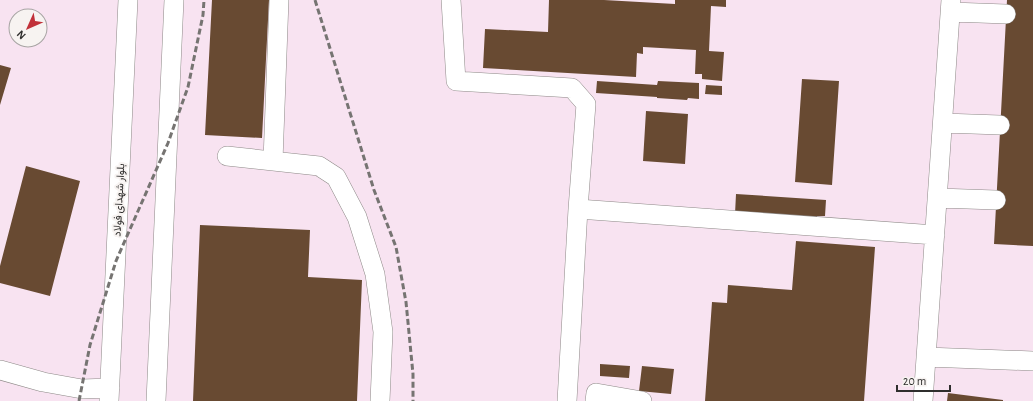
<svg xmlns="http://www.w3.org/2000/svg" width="1033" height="401" viewBox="0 0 1033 401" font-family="'Alegreya Sans',Vazirmatn,sans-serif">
<rect width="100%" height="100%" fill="#f7f3f1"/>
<path fill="#f8e3f1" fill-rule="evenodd" d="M 0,0 L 1033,0 L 1033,401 L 0,401 ZM 16,16 L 40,16 L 40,40 L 16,40 Z"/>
<path fill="#684a32" d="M 212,0 L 269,0 L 262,138 L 205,135 Z
M 549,0 L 604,0 L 675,4 L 675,0 L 726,0 L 726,7 L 711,6 L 709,51 L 724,52 L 722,81 L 702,79 L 702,74 L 695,74 L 696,50 L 643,47 L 643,54 L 637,53 L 636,77 L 483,68 L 485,29 L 548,32 Z
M 1007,0 L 1033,0 L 1033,246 L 994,244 Z
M 0,65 L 11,68 L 0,105 Z
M 802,79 L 839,81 L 832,185 L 795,182 Z
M 597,81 L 657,85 L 658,81 L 699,83 L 699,99 L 688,98 L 687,100 L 657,98 L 657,97 L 596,93 Z
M 706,85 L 722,86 L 722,95 L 705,94 Z
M 646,111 L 688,114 L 685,164 L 643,161 Z
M 26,166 L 80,181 L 50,296 L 0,283 L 0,266 Z
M 736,194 L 826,200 L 825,216 L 817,216 L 817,220 L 735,214 Z
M 200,225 L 310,230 L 308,277 L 362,280 L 357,401 L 193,401 Z
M 796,241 L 875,247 L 864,401 L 705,401 L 712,302 L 727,303 L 728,285 L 792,290 Z
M 600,364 L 630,366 L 629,378 L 600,376 Z
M 642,366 L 674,369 L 671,394 L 639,391 Z
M 948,393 L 1003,400 L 1003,401 L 947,401 Z"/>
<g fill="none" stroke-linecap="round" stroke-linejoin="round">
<g stroke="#8d8987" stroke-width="20">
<path id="minor" d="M 451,0 L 456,81 L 572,88 L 586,104 L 578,209
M 951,12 L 1006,14
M 943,123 L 1000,125
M 227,156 L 319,166 L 336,177 L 357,217 L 375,274 L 383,332 L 380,401
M 273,161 L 279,0
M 938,198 L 996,200
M 926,357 L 1033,361
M 0,370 L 43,382 L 82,389 L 110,388
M 109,401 L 128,0
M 156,401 L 174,0
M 567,401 L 578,209 L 935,235
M 595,401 L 596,393 L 642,401
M 923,401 L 951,0"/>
</g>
<use href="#minor" stroke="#fff" stroke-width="19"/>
<path stroke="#767472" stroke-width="3" stroke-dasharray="6 3" stroke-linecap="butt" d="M 315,0 L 374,190 L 396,247 L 406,302 L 413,374 L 413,401
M 79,401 L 90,345 L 116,261 L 168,143 L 188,87 L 203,15 L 204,0"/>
</g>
<g text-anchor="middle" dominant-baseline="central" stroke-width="4" stroke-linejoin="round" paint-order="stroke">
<g font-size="11" fill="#2f2e2d" stroke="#f7f3f1">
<text transform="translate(119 200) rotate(-87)">بلوار شهدای فولاد</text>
</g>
</g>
<g transform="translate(28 28) rotate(225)"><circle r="19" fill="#f7f3f1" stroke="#a7a4a3"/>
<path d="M0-3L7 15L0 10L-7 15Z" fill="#c13139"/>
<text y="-6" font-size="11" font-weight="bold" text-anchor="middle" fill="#2f2e2d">N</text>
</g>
<path d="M897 385v6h53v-6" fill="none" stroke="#2f2e2d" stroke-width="2"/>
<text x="903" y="385" font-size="12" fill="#2f2e2d" stroke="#f7f3f1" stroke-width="3" paint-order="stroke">20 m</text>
</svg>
